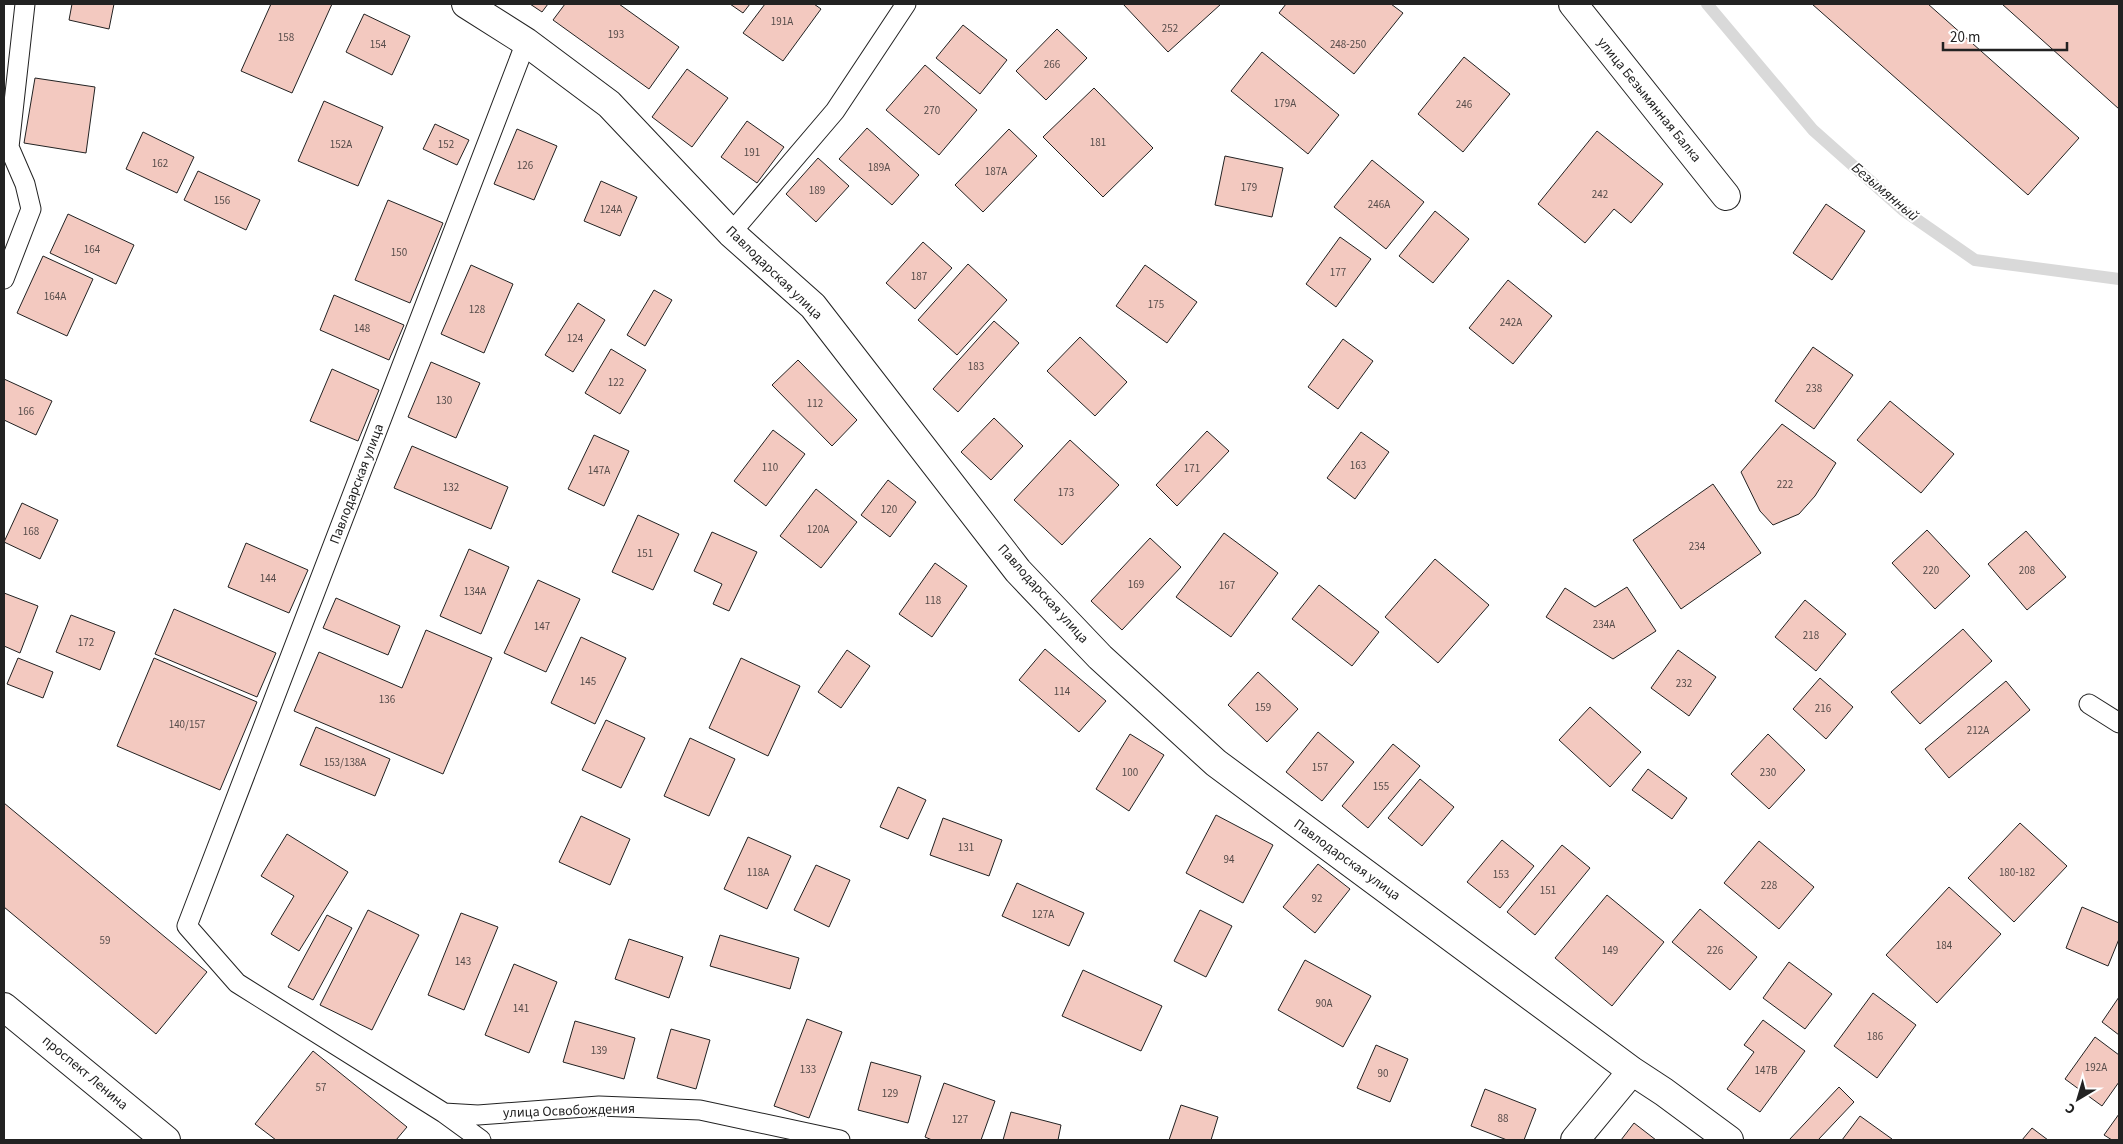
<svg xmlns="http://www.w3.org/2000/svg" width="2123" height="1144" viewBox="0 0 2123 1144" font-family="'Source Sans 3',sans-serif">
<rect width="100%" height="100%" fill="#fff"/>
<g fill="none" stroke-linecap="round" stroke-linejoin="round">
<path stroke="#d9d9d9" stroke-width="12" d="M 1707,4 L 1813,130 L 1903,210 L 1975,260 L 2119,279"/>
</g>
<path fill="#f3c9c0" stroke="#222" d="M 72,4 L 114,4 L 109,29 L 69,20 Z
M 271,4 L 332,4 L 292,93 L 241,71 Z
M 530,4 L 548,4 L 542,12 Z
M 565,4 L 619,4 L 679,47 L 649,89 L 553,20 Z
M 730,4 L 750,4 L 743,13 Z
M 765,4 L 814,4 L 821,9 L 783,61 L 743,33 Z
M 1123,4 L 1221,4 L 1168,52 Z
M 1286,4 L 1391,4 L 1403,13 L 1354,74 L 1279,13 Z
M 1812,4 L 1928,4 L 2079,138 L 2028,195 Z
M 2002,4 L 2119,4 L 2119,109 Z
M 364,14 L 410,36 L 392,75 L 346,52 Z
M 963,25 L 1007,60 L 980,94 L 936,58 Z
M 1057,29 L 1087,58 L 1046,100 L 1016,71 Z
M 1262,52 L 1339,115 L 1308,154 L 1231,91 Z
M 1464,57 L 1510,94 L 1463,152 L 1418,114 Z
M 925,65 L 977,110 L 939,155 L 886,110 Z
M 687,69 L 728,98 L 692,147 L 652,117 Z
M 35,78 L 95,87 L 86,153 L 24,143 Z
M 1094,88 L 1153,148 L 1103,197 L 1043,137 Z
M 324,101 L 383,127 L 358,186 L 298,161 Z
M 747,121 L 784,147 L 757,183 L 721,157 Z
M 435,124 L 469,140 L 457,165 L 423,149 Z
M 867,128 L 919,175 L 892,205 L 839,159 Z
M 517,129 L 557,146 L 534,200 L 494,184 Z
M 1009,129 L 1037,156 L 983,212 L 955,185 Z
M 1597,131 L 1663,184 L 1631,223 L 1614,209 L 1585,243 L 1538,204 Z
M 143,132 L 194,157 L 177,193 L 126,169 Z
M 1225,156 L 1283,168 L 1272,217 L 1215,205 Z
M 818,158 L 849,186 L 816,222 L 786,194 Z
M 1372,160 L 1424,202 L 1386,249 L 1334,207 Z
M 198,171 L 260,200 L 246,230 L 184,200 Z
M 601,181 L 637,197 L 620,236 L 584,221 Z
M 388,200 L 443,223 L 410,303 L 355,280 Z
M 1826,204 L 1865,231 L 1832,280 L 1793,253 Z
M 1435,211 L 1469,239 L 1433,283 L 1399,256 Z
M 68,214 L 134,245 L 116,284 L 50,253 Z
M 1340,237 L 1371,259 L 1336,307 L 1306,284 Z
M 923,242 L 952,268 L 915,309 L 886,283 Z
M 43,256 L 93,279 L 67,336 L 17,313 Z
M 968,264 L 1007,300 L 957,355 L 918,320 Z
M 471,265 L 513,284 L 484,353 L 441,334 Z
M 1145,265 L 1197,302 L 1167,343 L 1116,306 Z
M 1508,280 L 1552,316 L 1513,364 L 1469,328 Z
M 654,290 L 672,300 L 645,346 L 627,335 Z
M 334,295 L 404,325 L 389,360 L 320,330 Z
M 578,303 L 605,320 L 573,372 L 545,355 Z
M 994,321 L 1019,343 L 958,412 L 933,389 Z
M 1080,337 L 1127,382 L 1095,416 L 1047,371 Z
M 1343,339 L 1373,361 L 1338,409 L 1308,387 Z
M 1813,347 L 1853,375 L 1814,429 L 1775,401 Z
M 611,349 L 646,370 L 620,414 L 585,393 Z
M 798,360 L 857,420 L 832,446 L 772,385 Z
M 431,362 L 480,383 L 456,438 L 408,417 Z
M 332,369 L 379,390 L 358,441 L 310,421 Z
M 4,379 L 52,401 L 36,435 L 4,420 Z
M 1890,401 L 1954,454 L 1921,493 L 1857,440 Z
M 994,418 L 1023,446 L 991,480 L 961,452 Z
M 1782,424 L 1836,463 L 1815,496 L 1799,514 L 1773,525 L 1760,511 L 1741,472 Z
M 773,430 L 805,454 L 766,506 L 734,481 Z
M 1207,431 L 1229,451 L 1177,506 L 1156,485 Z
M 1361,432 L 1389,452 L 1355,499 L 1327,478 Z
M 594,435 L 629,451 L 604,506 L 568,489 Z
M 1070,440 L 1119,485 L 1062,545 L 1014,500 Z
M 412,446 L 508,487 L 491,529 L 394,488 Z
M 888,480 L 916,502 L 890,537 L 861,515 Z
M 1713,484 L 1761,553 L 1681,609 L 1633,540 Z
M 816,489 L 857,522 L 821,568 L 780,536 Z
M 22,503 L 58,520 L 40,559 L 4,542 Z
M 638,515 L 679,534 L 653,590 L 612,572 Z
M 1927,530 L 1970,576 L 1935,609 L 1892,563 Z
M 2026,531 L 2066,577 L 2027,610 L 1988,564 Z
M 712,532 L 757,552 L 729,611 L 713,604 L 722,584 L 694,571 Z
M 1224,533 L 1278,573 L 1231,637 L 1176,597 Z
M 1150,538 L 1181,567 L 1122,630 L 1091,601 Z
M 246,543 L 308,570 L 289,613 L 228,587 Z
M 469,549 L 509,567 L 481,634 L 440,616 Z
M 1435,559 L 1489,605 L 1438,663 L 1385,617 Z
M 935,563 L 967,586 L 932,637 L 899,614 Z
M 538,580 L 580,599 L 546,672 L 504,653 Z
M 1319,585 L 1379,632 L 1352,666 L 1292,619 Z
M 1627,587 L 1656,631 L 1613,659 L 1546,617 L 1565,588 L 1595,607 Z
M 4,593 L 38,606 L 20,653 L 4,646 Z
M 336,598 L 400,626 L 388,655 L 323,628 Z
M 1805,600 L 1846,634 L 1816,671 L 1775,637 Z
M 174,609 L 276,653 L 257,697 L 155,654 Z
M 71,615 L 115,632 L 100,670 L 56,652 Z
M 1963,629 L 1992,661 L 1920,724 L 1891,692 Z
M 426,630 L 492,658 L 443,774 L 294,711 L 319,652 L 402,688 Z
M 581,637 L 626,658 L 595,724 L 551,703 Z
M 1045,649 L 1106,701 L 1079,732 L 1019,680 Z
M 847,650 L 870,666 L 841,708 L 818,692 Z
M 1678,650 L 1716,677 L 1689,716 L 1651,688 Z
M 18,658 L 53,672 L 43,698 L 7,684 Z
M 154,658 L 257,702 L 220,790 L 117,746 Z
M 741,658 L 800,686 L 768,756 L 709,728 Z
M 1258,672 L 1298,709 L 1267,742 L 1228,705 Z
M 1820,678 L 1853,707 L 1826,739 L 1793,709 Z
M 2006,681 L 2030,710 L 1949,778 L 1925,749 Z
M 1590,707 L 1641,752 L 1610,787 L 1559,740 Z
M 606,720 L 645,738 L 621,788 L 582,770 Z
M 316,727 L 390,759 L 375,796 L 300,765 Z
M 1318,732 L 1354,762 L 1322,801 L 1286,772 Z
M 1130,734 L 1164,755 L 1129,811 L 1096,789 Z
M 1768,734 L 1805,770 L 1769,809 L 1731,774 Z
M 690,738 L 735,759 L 709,816 L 664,796 Z
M 1393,744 L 1420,766 L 1368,828 L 1342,806 Z
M 1648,769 L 1687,798 L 1672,819 L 1632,790 Z
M 1420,779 L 1454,807 L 1422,846 L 1388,818 Z
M 898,787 L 926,800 L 908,839 L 880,827 Z
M 4,803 L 207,972 L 156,1034 L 4,907 Z
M 1216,815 L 1273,845 L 1243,903 L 1186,873 Z
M 581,816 L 630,839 L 610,885 L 559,862 Z
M 943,818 L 1002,840 L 989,876 L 930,855 Z
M 2020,823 L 2067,866 L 2014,922 L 1968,878 Z
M 287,834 L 348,872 L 299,951 L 271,934 L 294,896 L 261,876 Z
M 748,837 L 791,856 L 767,909 L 724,889 Z
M 1502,840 L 1534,866 L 1500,908 L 1467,882 Z
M 1759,841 L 1814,887 L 1779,929 L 1724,883 Z
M 1562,845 L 1590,868 L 1535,935 L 1507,912 Z
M 1318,864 L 1350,889 L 1315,933 L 1283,907 Z
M 816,865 L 850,880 L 829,927 L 794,910 Z
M 1017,883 L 1084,913 L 1069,946 L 1002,916 Z
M 1949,887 L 2001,934 L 1937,1003 L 1886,955 Z
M 1607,895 L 1664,942 L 1612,1006 L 1555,958 Z
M 2082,907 L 2119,923 L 2119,939 L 2108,966 L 2066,948 Z
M 1700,909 L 1757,957 L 1730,990 L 1672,942 Z
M 368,910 L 419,935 L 372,1030 L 320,1005 Z
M 1200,910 L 1232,926 L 1206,977 L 1174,961 Z
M 461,913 L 498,927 L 464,1010 L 428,995 Z
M 327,915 L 352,928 L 313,1000 L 288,987 Z
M 720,935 L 799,958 L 790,989 L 710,966 Z
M 629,939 L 683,957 L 669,998 L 615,979 Z
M 1305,960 L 1371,996 L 1343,1047 L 1278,1010 Z
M 1789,962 L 1832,994 L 1805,1029 L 1763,998 Z
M 514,964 L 557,982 L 529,1053 L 485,1035 Z
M 1083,970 L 1162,1006 L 1141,1051 L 1062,1016 Z
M 1873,993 L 1916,1025 L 1877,1078 L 1834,1046 Z
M 2119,997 L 2119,1035 L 2102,1022 Z
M 807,1019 L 842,1032 L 809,1118 L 774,1106 Z
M 1763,1020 L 1805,1051 L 1760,1112 L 1727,1089 L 1754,1052 L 1744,1045 Z
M 575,1021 L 635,1038 L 624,1079 L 563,1062 Z
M 671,1029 L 710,1040 L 696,1089 L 657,1078 Z
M 2095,1037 L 2119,1055 L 2119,1082 L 2102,1106 L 2065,1079 Z
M 1376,1045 L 1408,1059 L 1390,1102 L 1357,1088 Z
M 313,1051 L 407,1127 L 396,1140 L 276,1140 L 255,1124 Z
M 871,1062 L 921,1076 L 908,1123 L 858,1110 Z
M 944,1083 L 995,1101 L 981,1140 L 932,1140 L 925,1137 Z
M 1839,1087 L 1854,1102 L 1818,1140 L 1789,1140 Z
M 1485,1089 L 1536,1109 L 1524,1140 L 1507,1140 L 1471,1126 Z
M 1181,1105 L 1218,1117 L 1211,1140 L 1169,1140 Z
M 1011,1112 L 1061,1125 L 1058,1140 L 1003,1140 Z
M 2119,1114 L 2119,1140 L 2112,1140 L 2104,1135 Z
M 1860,1116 L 1892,1139 L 1891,1140 L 1842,1140 Z
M 1634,1123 L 1656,1140 L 1621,1140 Z
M 2032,1128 L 2048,1140 L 2022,1140 Z"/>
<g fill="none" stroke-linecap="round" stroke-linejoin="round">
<g stroke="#222" stroke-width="21">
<path id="service" d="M 731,233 L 835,111 L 906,4
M 4,279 L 31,209 L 25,184 L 9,147 L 25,4
M 2089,704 L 2119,723
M 444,1113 L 478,1115 L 599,1106 L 700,1110 L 840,1140
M 481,1140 L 444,1113 L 237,983 L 187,926 L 526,42"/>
</g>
<g stroke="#222" stroke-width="30">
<path id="minor" d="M 466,4 L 526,42 L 609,104 L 731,233 L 813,306 L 1018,571 L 1100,657 L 1216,763 L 1632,1071 L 1664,1092 L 1729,1140
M 1573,4 L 1726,196
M 1575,1140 L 1632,1071"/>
</g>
<g stroke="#222" stroke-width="30">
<path id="secondary" d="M 4,1007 L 166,1140"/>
</g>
<use href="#service" stroke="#fff" stroke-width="19"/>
<use href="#minor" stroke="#fff" stroke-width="28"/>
<use href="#secondary" stroke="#fff" stroke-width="28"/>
</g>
<g text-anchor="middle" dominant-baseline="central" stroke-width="4" stroke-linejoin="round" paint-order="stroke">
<g font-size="11" fill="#564c4a">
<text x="782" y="21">191А</text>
<text x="1170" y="28">252</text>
<text x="616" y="34">193</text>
<text x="286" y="37">158</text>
<text x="378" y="44">154</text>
<text x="1348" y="44">248-250</text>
<text x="1052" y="64">266</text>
<text x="1285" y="103">179А</text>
<text x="1464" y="104">246</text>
<text x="932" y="110">270</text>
<text x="1098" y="142">181</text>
<text x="341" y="144">152А</text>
<text x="446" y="144">152</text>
<text x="752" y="152">191</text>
<text x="160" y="163">162</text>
<text x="525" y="165">126</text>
<text x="879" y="167">189А</text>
<text x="996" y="171">187А</text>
<text x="1249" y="187">179</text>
<text x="817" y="190">189</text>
<text x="1600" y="194">242</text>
<text x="222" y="200">156</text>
<text x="1379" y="204">246А</text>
<text x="611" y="209">124А</text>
<text x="92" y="249">164</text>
<text x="399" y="252">150</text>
<text x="1338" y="272">177</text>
<text x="919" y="276">187</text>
<text x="55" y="296">164А</text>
<text x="1156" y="304">175</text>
<text x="477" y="309">128</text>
<text x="1511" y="322">242А</text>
<text x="362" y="328">148</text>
<text x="575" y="338">124</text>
<text x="976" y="366">183</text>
<text x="616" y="382">122</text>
<text x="1814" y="388">238</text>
<text x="444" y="400">130</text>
<text x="815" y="403">112</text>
<text x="26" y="411">166</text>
<text x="1358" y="465">163</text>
<text x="770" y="467">110</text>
<text x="1192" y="468">171</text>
<text x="599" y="470">147А</text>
<text x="1785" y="484">222</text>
<text x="451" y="487">132</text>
<text x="1066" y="492">173</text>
<text x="889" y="509">120</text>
<text x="818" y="529">120А</text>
<text x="31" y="531">168</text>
<text x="1697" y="546">234</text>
<text x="645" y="553">151</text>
<text x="1931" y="570">220</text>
<text x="2027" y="570">208</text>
<text x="268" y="578">144</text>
<text x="1136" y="584">169</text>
<text x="1227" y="585">167</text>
<text x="475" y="591">134А</text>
<text x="933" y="600">118</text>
<text x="1604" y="624">234А</text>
<text x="542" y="626">147</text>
<text x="1811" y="635">218</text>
<text x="86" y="642">172</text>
<text x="588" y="681">145</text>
<text x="1684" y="683">232</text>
<text x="1062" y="691">114</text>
<text x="387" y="699">136</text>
<text x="1263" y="707">159</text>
<text x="1823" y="708">216</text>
<text x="187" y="724">140/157</text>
<text x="1978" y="730">212А</text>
<text x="345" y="762">153/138А</text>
<text x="1320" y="767">157</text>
<text x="1130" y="772">100</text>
<text x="1768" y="772">230</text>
<text x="1381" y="786">155</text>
<text x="966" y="847">131</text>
<text x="1229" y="859">94</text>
<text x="758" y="872">118А</text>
<text x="2017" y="872">180-182</text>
<text x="1501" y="874">153</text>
<text x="1769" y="885">228</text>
<text x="1548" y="890">151</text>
<text x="1317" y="898">92</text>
<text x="1043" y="914">127А</text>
<text x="105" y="940">59</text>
<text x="1944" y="945">184</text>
<text x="1610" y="950">149</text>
<text x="1715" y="950">226</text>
<text x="463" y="961">143</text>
<text x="1324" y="1003">90А</text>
<text x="521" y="1008">141</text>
<text x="1875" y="1036">186</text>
<text x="599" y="1050">139</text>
<text x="2096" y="1067">192А</text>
<text x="808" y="1069">133</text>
<text x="1766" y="1070">147В</text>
<text x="1383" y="1073">90</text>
<text x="321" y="1087">57</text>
<text x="890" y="1093">129</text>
<text x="1503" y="1118">88</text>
<text x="960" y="1119">127</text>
</g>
<g font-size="14" fill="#222" stroke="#fff">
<text transform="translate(1649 100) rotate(51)">улица Безымянная Балка</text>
<text transform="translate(774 273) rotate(44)">Павлодарская улица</text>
<text transform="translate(357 484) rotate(-69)">Павлодарская улица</text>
<text transform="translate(1043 594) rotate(48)">Павлодарская улица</text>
<text transform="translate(1347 860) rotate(36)">Павлодарская улица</text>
<text transform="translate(85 1073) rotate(40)">проспект Ленина</text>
<text transform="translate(569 1111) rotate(-2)">улица Освобождения</text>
</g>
<g font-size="15" font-style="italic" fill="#222" stroke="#fff">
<text transform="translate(1885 192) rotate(40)">Безымянный</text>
</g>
</g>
<rect width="2123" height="1144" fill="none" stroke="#222222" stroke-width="10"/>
<g transform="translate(2078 1099) rotate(218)" stroke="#ffffff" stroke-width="4" paint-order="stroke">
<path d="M0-4L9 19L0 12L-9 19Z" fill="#222222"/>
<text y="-8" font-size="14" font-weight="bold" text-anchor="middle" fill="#222222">С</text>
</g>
<path d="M1943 42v8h124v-8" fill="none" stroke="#222222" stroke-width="2.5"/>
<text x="1950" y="42" font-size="15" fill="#222222" stroke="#ffffff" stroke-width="4" paint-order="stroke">20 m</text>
</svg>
